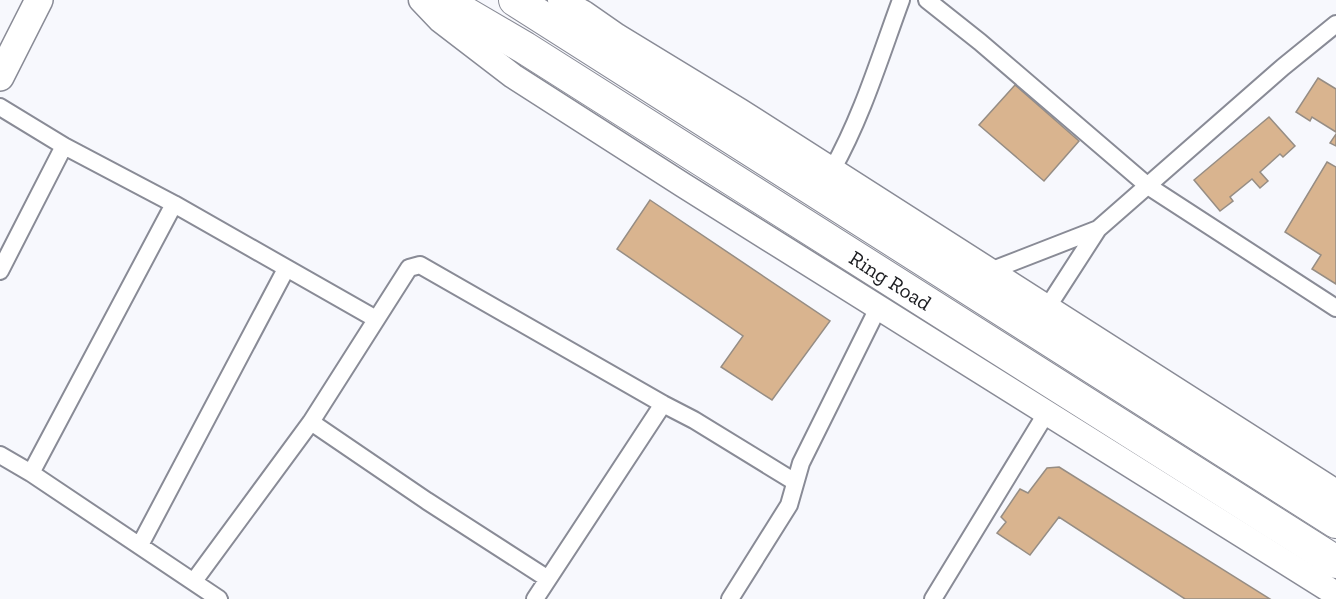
<svg xmlns="http://www.w3.org/2000/svg" width="1336" height="599" viewBox="0 0 1336 599" font-family="'Zilla Slab',serif">
<rect width="100%" height="100%" fill="#f7f8fd"/>
<path fill="#d9b48f" stroke="#968d84" stroke-width="1.5" d="M 1318,78 L 1336,89 L 1336,132 L 1312,117 L 1310,121 L 1296,112 Z
M 1015,85 L 1079,141 L 1044,181 L 979,125 Z
M 1269,117 L 1295,146 L 1283,157 L 1280,154 L 1260,172 L 1268,181 L 1260,188 L 1252,179 L 1230,197 L 1233,201 L 1220,211 L 1194,180 Z
M 1336,134 L 1336,146 L 1330,143 Z
M 1327,162 L 1336,167 L 1336,284 L 1312,269 L 1321,255 L 1285,232 Z
M 650,200 L 830,321 L 772,400 L 721,367 L 743,336 L 617,249 Z
M 1059,467 L 1270,599 L 1185,599 L 1059,517 L 1030,555 L 997,533 L 1006,522 L 1001,517 L 1020,489 L 1028,493 L 1047,468 Z"/>
<g fill="none" stroke-linecap="round" stroke-linejoin="round">
<g stroke="#898b96" stroke-width="20">
<path id="street" d="M 927,0 L 980,42 L 1148,186 L 1336,308
M 0,107 L 64,146 L 174,204 L 376,319
M 832,170 C 862,117 880,57 901,0
M 0,271 L 64,146
M 990,271 L 1098,229
M 1047,308 L 1098,229 L 1283,67 L 1336,24
M 311,422 L 427,501 L 548,579
M 0,455 L 31,473 L 219,599
M 31,473 L 174,204
M 140,545 L 286,269
M 194,581 L 311,422 L 409,268 L 420,265 L 663,404 L 694,420 L 795,482
M 535,599 L 663,404
M 730,599 L 789,505 L 801,463 L 879,306
M 933,599 L 1047,412"/>
</g>
<g stroke="#898b96" stroke-width="27">
<path id="secondary" d="M 421,0 L 440,20 L 513,76 L 683,185 L 1336,594
M 560,0 L 584,13 L 617,36 L 740,111 L 1336,492"/>
</g>
<g stroke="#898b96" stroke-width="30">
<path id="primary" d="M 0,77 L 39,0"/>
</g>
<g stroke="#898b96" stroke-width="34">
<g id="highway">
<path id="s1" d="M 443,0 L 525,48 L 1336,562"/>
<path d="M 515,0 L 1336,522"/>
</g>
</g>
<use href="#street" stroke="#fff" stroke-width="16"/>
<use href="#secondary" stroke="#fff" stroke-width="24"/>
<use href="#primary" stroke="#fff" stroke-width="27"/>
<use href="#highway" stroke="#fff" stroke-width="32"/>
</g>
<g text-anchor="middle" dominant-baseline="central" stroke-width="4.5" stroke-linejoin="round" paint-order="stroke">
<g font-size="21" fill="#1a1b1f" stroke="#fff">
<text stroke="none"><textPath href="#s1" startOffset="528">Ring Road</textPath></text>
</g>
</g>
</svg>
